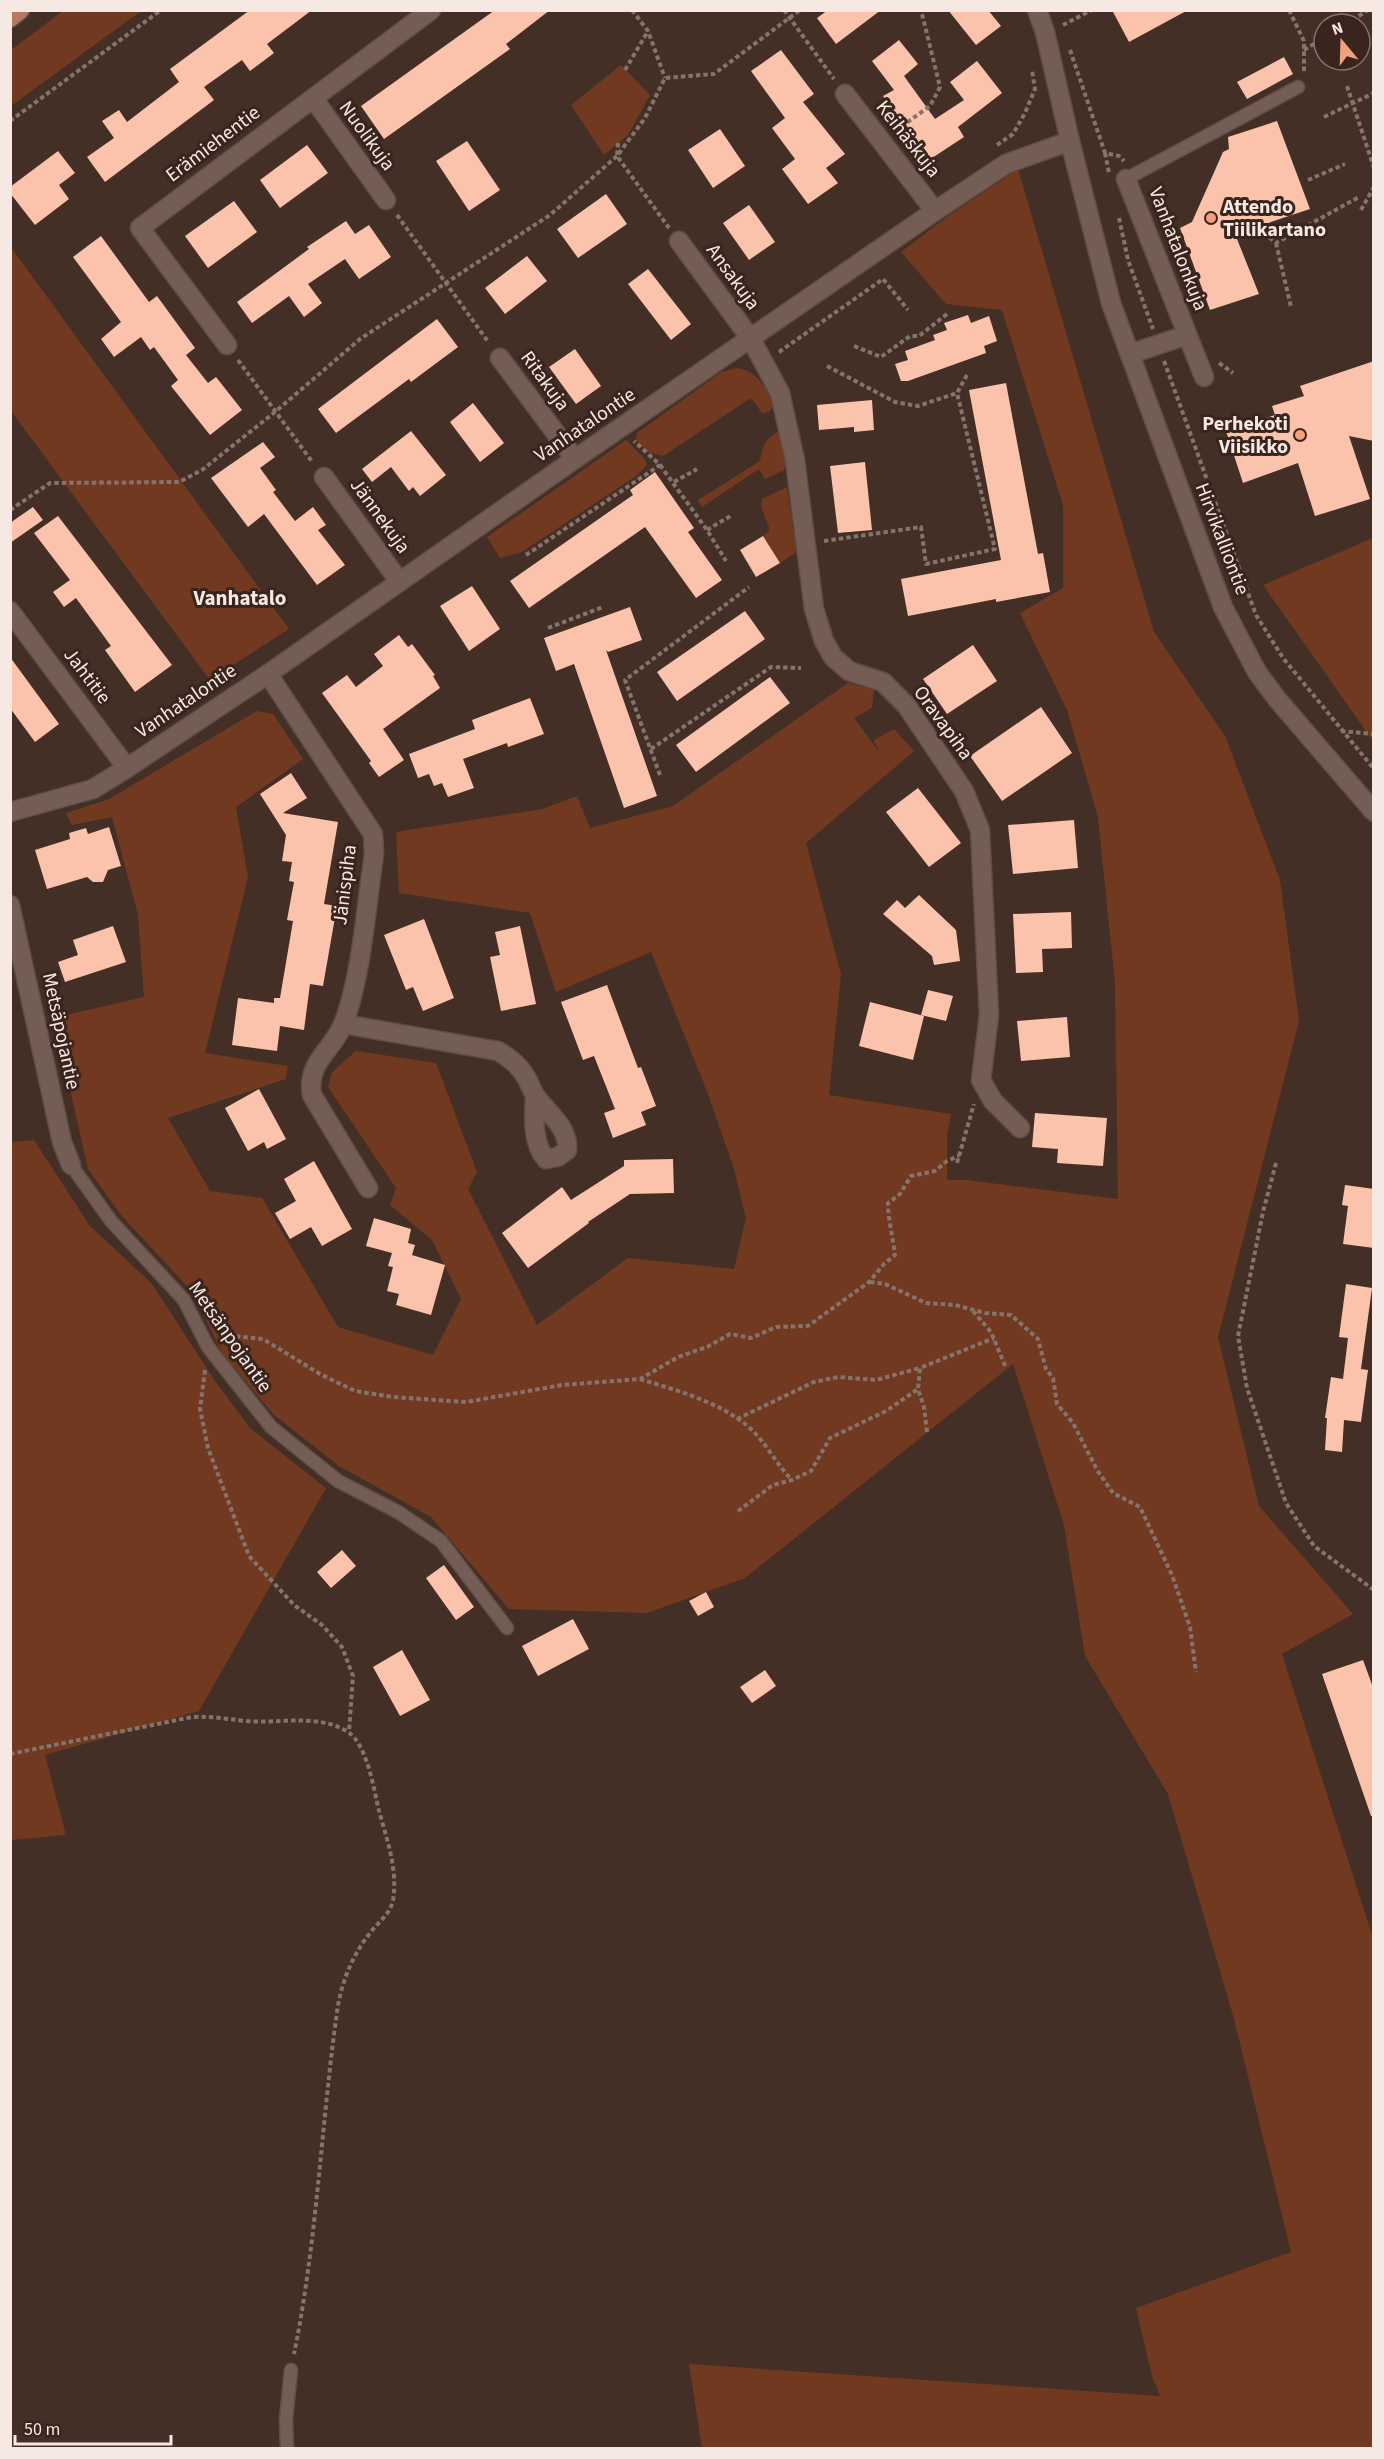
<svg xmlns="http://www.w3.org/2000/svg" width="1384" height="2459" viewBox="0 0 1384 2459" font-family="'Source Sans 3',sans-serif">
<rect width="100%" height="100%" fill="#442f27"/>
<path fill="#723921" d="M 63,11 L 141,11 L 11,106 L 11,50 Z
M 621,65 L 650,95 L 628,135 L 604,155 L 571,105 Z
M 1018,169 L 1154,632 L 1225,736 L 1280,880 L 1299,1021 L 1218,1337 L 1259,1506 L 1353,1614 L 1282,1654 L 1373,1938 L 1373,2448 L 702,2448 L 689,2364 L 1160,2396 L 1152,2376 L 1136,2308 L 1291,2252 L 1233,2015 L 1168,1794 L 1085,1656 L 1064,1525 L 1013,1364 L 745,1578 L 647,1613 L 509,1609 L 431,1517 L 339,1466 L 273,1414 L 222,1353 L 196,1299 L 185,1284 L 121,1215 L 88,1169 L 54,1018 L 144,997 L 138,915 L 112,817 L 72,825 L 66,813 L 109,799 L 257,711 L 273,714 L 303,759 L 236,807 L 248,877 L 205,1053 L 288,1066 L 286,1079 L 168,1118 L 210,1191 L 262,1198 L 338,1327 L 433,1355 L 461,1299 L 432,1240 L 390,1205 L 396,1188 L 328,1087 L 332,1072 L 356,1051 L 436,1063 L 477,1172 L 468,1189 L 537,1325 L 628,1258 L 734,1269 L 746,1218 L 734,1169 L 708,1094 L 651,952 L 556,992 L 530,913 L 399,893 L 396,832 L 542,809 L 577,796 L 590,828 L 673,806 L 848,683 L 874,690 L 872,708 L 854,718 L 879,752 L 874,740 L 894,729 L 914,751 L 806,843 L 841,974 L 829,1095 L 951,1114 L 947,1136 L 947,1180 L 966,1180 L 1118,1199 L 1115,983 L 1098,817 L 1067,710 L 1020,613 L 1063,588 L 1063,505 L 1002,310 L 946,304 L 901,252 L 948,216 Z
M 10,246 L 289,629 L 210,680 L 11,411 Z
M 736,368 C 756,370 763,385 774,401 L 773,407 L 769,412 L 762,413 L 751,398 L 663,456 L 648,452 L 636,441 L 637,433 L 721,372 Z
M 779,431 L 787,466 L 784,470 L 765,479 L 759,469 L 702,507 L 698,500 L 760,461 C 762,446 765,439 779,431 Z
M 626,440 L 644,458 L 647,465 L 636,476 L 522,552 L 500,558 L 487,537 Z
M 787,487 L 796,549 L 795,553 L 780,563 L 763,536 L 770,530 L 761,507 L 762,499 Z
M 1373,538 L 1373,741 L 1263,585 Z
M 34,1140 L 90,1226 L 152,1284 L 215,1381 L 250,1428 L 326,1488 L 199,1711 L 45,1755 L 66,1835 L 11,1840 L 10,1142 Z"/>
<path fill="#fcc3ac" d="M 250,10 L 312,10 L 267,44 L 274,53 L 250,71 L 242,60 L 204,87 L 214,100 L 105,182 L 87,157 L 114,138 L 102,121 L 119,110 L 127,122 L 179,82 L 170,69 Z
M 495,10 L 550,10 L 506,44 L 510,49 L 384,139 L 361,106 Z
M 828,10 L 881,10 L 836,44 L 817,18 Z
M 948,10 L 988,10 L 1001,26 L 976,45 Z
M 1112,10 L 1188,10 L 1129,42 Z
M 899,40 L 918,64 L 904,76 L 935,119 L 964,100 L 950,82 L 977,61 L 1002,93 L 958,127 L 964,137 L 929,160 L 903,120 L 901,121 L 883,96 L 894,90 L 872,61 Z
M 781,50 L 814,94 L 803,102 L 845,154 L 826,168 L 838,183 L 808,204 L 782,169 L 795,159 L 772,128 L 785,118 L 751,71 Z
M 1284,57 L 1293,74 L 1247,99 L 1237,82 Z
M 1277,121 L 1310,209 L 1235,234 L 1259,294 L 1210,310 L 1180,228 L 1192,222 L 1223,152 L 1229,149 L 1228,137 Z
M 720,129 L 745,166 L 713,188 L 688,150 Z
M 467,141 L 500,190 L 469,211 L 436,161 Z
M 307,145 L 328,173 L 280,208 L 260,180 Z
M 58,151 L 75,173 L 59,185 L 69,199 L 35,225 L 10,193 L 10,187 Z
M 606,194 L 627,224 L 578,258 L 557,229 Z
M 234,201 L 257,232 L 208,268 L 185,236 Z
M 749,205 L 775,242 L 749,260 L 723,223 Z
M 346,221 L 355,234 L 369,225 L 391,257 L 359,279 L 345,259 L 308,284 L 322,303 L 304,317 L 289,296 L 252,323 L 237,302 L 309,249 L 307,247 Z
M 101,236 L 149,302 L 157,296 L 173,318 L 195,348 L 186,355 L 208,383 L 216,377 L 242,410 L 210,435 L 171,386 L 178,380 L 154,347 L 150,350 L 141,337 L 114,357 L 101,339 L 121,322 L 73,257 Z
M 527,256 L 547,281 L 505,314 L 485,288 Z
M 648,269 L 691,324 L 671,340 L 628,284 Z
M 968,315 L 971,323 L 989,316 L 997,341 L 984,346 L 986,353 L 908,381 L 901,381 L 895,364 L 908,360 L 905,351 L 935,340 L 933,335 L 947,330 L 944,323 Z
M 437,319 L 458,347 L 411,382 L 409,379 L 336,433 L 318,409 Z
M 575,349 L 601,386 L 576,404 L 549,367 Z
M 1374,361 L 1374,441 L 1349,436 L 1370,499 L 1315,516 L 1298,463 L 1243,483 L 1226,431 L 1275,415 L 1272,406 L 1304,396 L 1300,386 Z
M 1006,383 L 1038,554 L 1043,553 L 1050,592 L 996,602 L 996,599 L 908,616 L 901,579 L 1001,560 L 969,390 Z
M 872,400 L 874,430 L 854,432 L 854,427 L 819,430 L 817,405 Z
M 473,403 L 504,443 L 480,462 L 450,422 Z
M 411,431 L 446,475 L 420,496 L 413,487 L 409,491 L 391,467 L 372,482 L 362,469 Z
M 263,442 L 275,457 L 260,468 L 276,490 L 273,492 L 295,521 L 313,507 L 326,525 L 318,530 L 345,565 L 317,585 L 264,514 L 248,527 L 211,478 Z
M 865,462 L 872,530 L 838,533 L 830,466 Z
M 655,472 L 694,528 L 688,532 L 722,580 L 696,598 L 645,527 L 529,608 L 510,581 L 633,495 L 630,490 Z
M 33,507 L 43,520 L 10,543 L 10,523 Z
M 58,516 L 172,665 L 135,692 L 105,650 L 111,646 L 76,598 L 64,607 L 53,592 L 70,580 L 34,533 Z
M 763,536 L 780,563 L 756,577 L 740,550 Z
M 472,586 L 500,629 L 469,651 L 440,606 Z
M 630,607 L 642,640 L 608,652 L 606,650 L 657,796 L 624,808 L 574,664 L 556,671 L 544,638 Z
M 745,611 L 765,639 L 677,701 L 657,672 Z
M 399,635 L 408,647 L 412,644 L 435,675 L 433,676 L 440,688 L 383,729 L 404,760 L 379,777 L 369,763 L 371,761 L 322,693 L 347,675 L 356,687 L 383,666 L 374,654 Z
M 973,645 L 997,681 L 947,714 L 923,679 Z
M 10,657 L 59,724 L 35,742 L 10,708 Z
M 770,677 L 790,703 L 696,772 L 676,745 Z
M 530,698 L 544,734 L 508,747 L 507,743 L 463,759 L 474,788 L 448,797 L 442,783 L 434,786 L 429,774 L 418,778 L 409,754 L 475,729 L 472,720 Z
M 1041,707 L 1072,753 L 1002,801 L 970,756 Z
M 291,773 L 307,798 L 283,813 L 338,822 L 324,904 L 337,906 L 323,986 L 310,984 L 304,1030 L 280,1026 L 277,1051 L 232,1045 L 238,998 L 274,1003 L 274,998 L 280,998 L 293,921 L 287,920 L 294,882 L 289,881 L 292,862 L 282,861 L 286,835 L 260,794 Z
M 918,788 L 961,843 L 929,867 L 886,812 Z
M 1074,820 L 1078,868 L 1013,874 L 1008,825 Z
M 109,827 L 121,866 L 108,870 L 103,882 L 93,882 L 87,877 L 47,889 L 35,850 L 70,839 L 69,833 L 86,828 L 88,834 Z
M 919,895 L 956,930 L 960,961 L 934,965 L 932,956 L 883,914 L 897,900 L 905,908 Z
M 1071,912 L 1072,948 L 1042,949 L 1043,972 L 1016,973 L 1013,914 Z
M 424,919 L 454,998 L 423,1011 L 413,987 L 406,990 L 384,935 Z
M 113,926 L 126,962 L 65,982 L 58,962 L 78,955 L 73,940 Z
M 520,926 L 536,1004 L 501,1011 L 490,957 L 500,955 L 495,932 Z
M 607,985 L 638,1068 L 641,1067 L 656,1106 L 641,1112 L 646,1125 L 613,1138 L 604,1113 L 615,1109 L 594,1056 L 583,1060 L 561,1002 Z
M 928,990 L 953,996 L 946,1021 L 921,1015 Z
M 870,1002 L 924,1016 L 913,1060 L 859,1046 Z
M 1067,1017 L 1070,1057 L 1021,1061 L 1017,1021 Z
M 259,1089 L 286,1139 L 267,1149 L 264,1142 L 248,1151 L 225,1108 Z
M 1035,1113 L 1107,1118 L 1103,1166 L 1057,1163 L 1058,1149 L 1032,1147 Z
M 673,1159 L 674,1193 L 630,1194 L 588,1222 L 589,1223 L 528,1268 L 502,1233 L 562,1187 L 571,1200 L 624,1166 L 624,1160 Z
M 314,1161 L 352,1229 L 322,1246 L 311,1227 L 290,1239 L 275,1213 L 296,1201 L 284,1179 Z
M 1345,1185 L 1374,1189 L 1374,1248 L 1343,1244 L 1348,1206 L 1342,1205 Z
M 374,1218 L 411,1229 L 408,1243 L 415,1245 L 412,1255 L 445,1265 L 431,1315 L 396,1305 L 399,1294 L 387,1291 L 393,1267 L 388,1266 L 392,1253 L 366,1246 Z
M 1346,1284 L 1372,1288 L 1361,1369 L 1368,1370 L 1361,1422 L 1344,1420 L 1342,1452 L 1325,1450 L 1327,1418 L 1325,1418 L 1331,1377 L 1343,1379 L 1348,1338 L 1339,1337 Z
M 342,1550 L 356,1566 L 331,1588 L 317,1572 Z
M 444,1565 L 474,1607 L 456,1620 L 426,1578 Z
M 706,1592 L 714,1607 L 698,1616 L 689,1601 Z
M 573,1619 L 589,1649 L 538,1676 L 522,1646 Z
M 402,1650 L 430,1700 L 400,1716 L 373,1667 Z
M 1363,1660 L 1374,1690 L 1374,1816 L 1371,1816 L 1322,1674 Z
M 765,1670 L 776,1686 L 752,1703 L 740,1687 Z"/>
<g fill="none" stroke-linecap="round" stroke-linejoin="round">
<g stroke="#5e4e46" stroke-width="15">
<path id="service" d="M 1126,179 L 1298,87
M 71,1165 L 111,1221 L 184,1300 L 208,1347 L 271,1427 L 338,1481 L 398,1512 L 441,1541 L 507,1628
M 287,2448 L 286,2419 L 291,2370"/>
</g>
<g stroke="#5e4e46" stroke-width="21">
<path id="minor" d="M 845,94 L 935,211
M 313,98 L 386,200
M 1126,179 L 1204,377
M 679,241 L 751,339 L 780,393 L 795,460 L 814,609 L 824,641 L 833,657 L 849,671 L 883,682 L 906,705 L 964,791 L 980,830 L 989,1015 L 981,1080 L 993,1101 L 1020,1128
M 227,345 L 140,228 L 431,10
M 1130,354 L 1187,335
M 500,358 L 575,459
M 324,477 L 399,581
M 10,611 L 127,768
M 268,674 L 373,834 L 374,855 C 366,906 362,974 344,1022 C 334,1050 306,1061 312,1095 L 368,1188
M 10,905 L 62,1142 L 71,1165
M 343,1024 L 498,1051 C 510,1058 519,1065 526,1077 C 530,1084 532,1092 537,1098 C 549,1114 569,1128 567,1150 L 558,1157 L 546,1159 C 532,1144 534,1116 535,1096"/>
</g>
<g stroke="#5e4e46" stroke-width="21">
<path id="tertiary" d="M 1070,141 L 1111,303 L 1223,607 L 1257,672 L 1277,699 L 1374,812
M 10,812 L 93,789 L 127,768 L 268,674 L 575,459 L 935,211 L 1006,164 L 1070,141 L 1045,32 L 1037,10"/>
</g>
<g stroke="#5e4e46" stroke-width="21">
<path id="primary" d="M 10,18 L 20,10"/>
</g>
<path stroke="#85736c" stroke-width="4" stroke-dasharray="4.5 3" stroke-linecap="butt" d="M 632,10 L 648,31 L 665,78
M 784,10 L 834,79
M 1289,10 L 1304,41 L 1304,72
M 1346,24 L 1368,10
M 1063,25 L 1092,10
M 1070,50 L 1105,153 L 1119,156 L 1124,161
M 1304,50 L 1324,38
M 625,70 L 648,31
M 1347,86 L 1374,168
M 1324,117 L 1374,93
M 10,121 L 161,10
M 895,131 L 930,106 L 940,87 L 922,14
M 618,143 L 617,156 L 669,228
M 997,145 L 1013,134 L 1025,113 L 1035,89 L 1032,70
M 1105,153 L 1109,173
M 1308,180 L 1345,164
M 1361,210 L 1374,187
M 397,215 L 489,343
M 1119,218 L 1128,260 L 1153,329
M 1252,223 L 1276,243 L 1359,197
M 1276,243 L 1291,307
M 854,346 L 881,357 L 910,336 L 919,336 L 947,314
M 779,352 L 883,279 L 908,310
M 238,360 L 313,463
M 1164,361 L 1256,615 L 1283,658 L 1374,769
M 1219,363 L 1233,373
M 827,366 L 895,402 L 918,406 L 957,393
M 660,465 L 707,530 L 726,561
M 674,482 L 697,469
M 10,510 L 50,483 L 179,482 L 202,470 L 275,412 L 360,339 L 550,215 L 617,156 L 645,118 L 665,78 L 714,74 L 800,10
M 707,530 L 732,515
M 824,541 L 921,527 L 926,564 L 995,549 L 957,393 L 968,373
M 526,555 L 660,465 L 634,441
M 548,628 L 603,607
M 1341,731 L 1374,734
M 651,749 L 771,667 L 801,668
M 660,775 L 625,680 L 749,587
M 957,1163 L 974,1104
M 1276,1163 L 1263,1212 L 1238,1336 L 1247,1388 L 1286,1503 L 1314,1546 L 1374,1590
M 870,1282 L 885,1284 L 926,1303 L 955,1305 L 985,1313 L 1011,1315 L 1038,1339 L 1046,1369 L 1053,1378 L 1057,1404 L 1073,1423 L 1097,1470 L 1113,1493 L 1140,1507 L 1172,1575 L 1190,1627 L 1196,1672
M 973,1311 L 991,1332 L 1006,1368
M 221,1338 L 234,1336 L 263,1339 L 320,1374 L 355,1391 L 393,1397 L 466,1402 L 562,1385 L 640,1379 L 678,1357 L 707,1347 L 730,1334 L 751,1338 L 776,1327 L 808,1326 L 869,1282 L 884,1264 L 895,1255 C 893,1237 888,1220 888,1203 L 900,1194 L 911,1176 L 935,1171 L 947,1161 L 959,1156
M 205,1370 L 200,1409 L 208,1448 L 249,1556 L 294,1605 L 322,1625 L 342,1647 L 353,1676 L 349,1732
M 640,1379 C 678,1391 721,1402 751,1429 C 766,1443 777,1465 792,1480
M 737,1419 L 814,1382 L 838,1377 L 876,1380 L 920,1368
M 927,1432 L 924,1407 L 918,1389 L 920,1368 L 994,1338
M 738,1511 L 773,1485 L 792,1480 L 811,1471 L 830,1438 L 886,1411 L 918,1389
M 10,1754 L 192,1717 C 213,1716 225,1719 246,1721 C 279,1724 318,1713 348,1732 C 367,1744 374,1790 379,1811 C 387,1839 398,1871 393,1900 C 390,1915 378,1922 370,1933 C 352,1956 341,1983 337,2012 C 321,2126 317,2242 294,2354"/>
<use href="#service" stroke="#745d54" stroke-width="12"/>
<use href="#minor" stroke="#745d54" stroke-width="18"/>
<use href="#tertiary" stroke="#745d54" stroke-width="18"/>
<use href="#primary" stroke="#b57860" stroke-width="18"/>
</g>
<g fill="#f2a080" stroke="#39251d" stroke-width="2">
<circle cx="1211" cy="218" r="6"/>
<circle cx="1300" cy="435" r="6"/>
</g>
<g text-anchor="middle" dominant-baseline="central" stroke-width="6" stroke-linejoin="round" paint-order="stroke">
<g font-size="20" fill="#f6e9e3" stroke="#39251d">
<text transform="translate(367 136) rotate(54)">Nuolikuja</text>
<text transform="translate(908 139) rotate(52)">Keihäskuja</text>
<text transform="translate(213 144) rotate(-37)">Erämiehentie</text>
<text transform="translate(1178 249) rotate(69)">Vanhatalonkuja</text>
<text transform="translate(733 277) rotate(54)">Ansakuja</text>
<text transform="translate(545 381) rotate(54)">Ritakuja</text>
<text transform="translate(585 425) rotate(-34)">Vanhatalontie</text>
<text transform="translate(380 516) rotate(54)">Jännekuja</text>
<text transform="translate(1222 539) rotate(69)">Hirvikalliontie</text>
<text transform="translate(87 676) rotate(53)">Jahtitie</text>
<text transform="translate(186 701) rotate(-34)">Vanhatalontie</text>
<text transform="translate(943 723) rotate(54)">Oravapiha</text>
<text transform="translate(345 885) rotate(-83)">Jänispiha</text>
<text transform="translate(61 1031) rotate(78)">Metsäpojantie</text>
<text transform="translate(230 1337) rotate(55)">Metsänpojantie</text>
</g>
<g font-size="20" font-weight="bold" fill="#f6e9e3" stroke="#39251d" text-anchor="start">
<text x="1223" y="207">Attendo<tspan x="1223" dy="23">Tiilikartano</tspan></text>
<text x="1288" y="424" text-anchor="end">Perhekoti<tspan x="1288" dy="23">Viisikko</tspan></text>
</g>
<g font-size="21" font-weight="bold" fill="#f6e9e3" stroke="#39251d">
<text x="240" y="598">Vanhatalo</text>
</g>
</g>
<rect width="1384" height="2459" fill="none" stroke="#f6e9e3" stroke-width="24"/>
<g transform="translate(1342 42) rotate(341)"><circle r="28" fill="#39251d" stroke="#85736c" stroke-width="1.5"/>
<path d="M0-4.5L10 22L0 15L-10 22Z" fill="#f2a080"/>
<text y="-9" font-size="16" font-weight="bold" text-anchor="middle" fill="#f6e9e3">N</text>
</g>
<path d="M15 2435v9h156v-9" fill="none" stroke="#f6e9e3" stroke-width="3"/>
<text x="24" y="2435" font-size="18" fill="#f6e9e3" stroke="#39251d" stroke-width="4.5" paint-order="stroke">50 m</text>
</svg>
